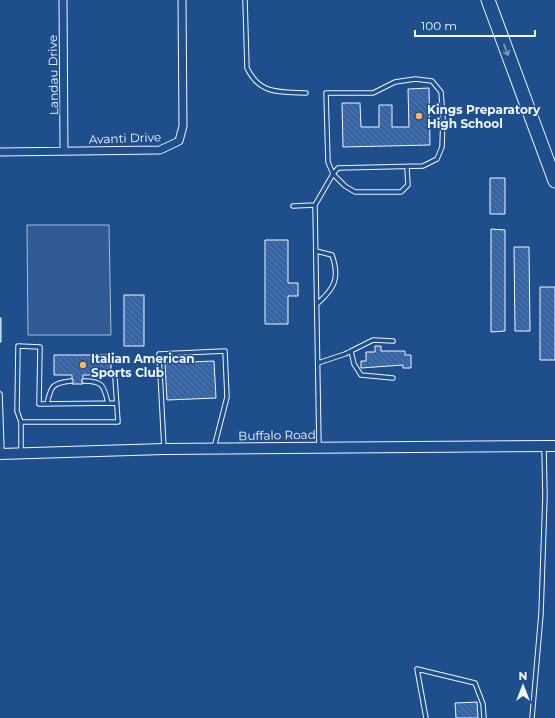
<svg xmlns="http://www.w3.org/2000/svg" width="555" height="718" viewBox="0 0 555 718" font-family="Montserrat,sans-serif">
<defs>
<pattern id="building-back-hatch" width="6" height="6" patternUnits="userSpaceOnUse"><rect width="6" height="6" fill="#3563a3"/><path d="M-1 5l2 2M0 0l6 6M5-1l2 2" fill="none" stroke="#537ab1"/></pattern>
</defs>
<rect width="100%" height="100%" fill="#1f4e8c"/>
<path fill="#305b95" stroke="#a8bbd7" d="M 27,225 L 109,225 L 111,335 L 28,335 Z"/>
<path fill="url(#building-back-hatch)" stroke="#f2f6ff" d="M 429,88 L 430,145 L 343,147 L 342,103 L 360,103 L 361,127 L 379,127 L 379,105 L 392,105 L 392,127 L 409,127 L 408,89 Z
M 490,178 L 505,178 L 505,214 L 490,214 Z
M 491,229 L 505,230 L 505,331 L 491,332 Z
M 265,240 L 288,240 L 288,283 L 298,283 L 298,296 L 288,296 L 288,324 L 265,324 Z
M 514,247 L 529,247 L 530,331 L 515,331 Z
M 540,287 L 555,287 L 555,360 L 540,360 Z
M 124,295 L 144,295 L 144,346 L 124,346 Z
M 0,318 L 1,318 L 1,342 L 0,342 Z
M 375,346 L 381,346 L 381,351 L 405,351 L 405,355 L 411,355 L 411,368 L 403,368 L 403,365 L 361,368 L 361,361 L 366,361 L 366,352 L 375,352 Z
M 54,355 L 111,355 L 111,375 L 83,375 L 83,384 L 72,384 L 72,375 L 54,375 Z
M 214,361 L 216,398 L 167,400 L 165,363 Z
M 477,702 L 478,718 L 456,718 L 455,703 Z"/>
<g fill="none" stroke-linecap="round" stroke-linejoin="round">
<g stroke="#f2f6ff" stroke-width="5.5">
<path id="service" d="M 245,0 L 247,68 C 260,95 280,92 306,93
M 293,206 L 315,205
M 316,251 L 332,255 C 340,278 335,288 317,304
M 351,351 L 354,364 L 361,375 L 393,378
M 318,363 L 345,354 L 373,340 L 393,341
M 84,381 C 103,381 104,386 108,403
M 0,394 L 2,452
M 47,404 C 51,386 52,383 71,381
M 21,422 L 17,411 L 18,346 L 40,347 L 39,404 L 117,403
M 319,447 L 315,205 L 333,174 L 338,168 L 423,166 L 437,159 L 442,147 L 443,117 L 441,92 L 432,81 L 415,79 L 395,82 L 373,93 L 326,93 L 328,162 L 333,174 L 345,186 L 355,192 L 401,192 L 408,185 L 407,168
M 164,448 L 159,354 L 225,351 L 227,397 L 214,448
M 21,452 L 21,422 L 118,422 L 115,378
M 426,718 L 417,669 L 475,683 L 483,704 L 484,718
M 532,718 L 541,614 L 545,496 L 544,447"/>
</g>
<g stroke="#f2f6ff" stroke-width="9">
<path id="minor" d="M 63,0 L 64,151
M 0,152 L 160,150 L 179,141 L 183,126 L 182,0"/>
</g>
<g stroke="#f2f6ff" stroke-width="12">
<path id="secondary" d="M 0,454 L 164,449 L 555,446"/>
</g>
<g stroke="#f2f6ff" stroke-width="15">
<path id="motorway" d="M 488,0 L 555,181"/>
</g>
<use href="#service" stroke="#1f4e8c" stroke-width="3.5"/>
<use href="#minor" stroke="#1f4e8c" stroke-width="7"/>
<use href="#secondary" stroke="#1f4e8c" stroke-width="10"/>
<use href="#motorway" stroke="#1f4e8c" stroke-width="13"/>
</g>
<defs><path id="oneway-shaft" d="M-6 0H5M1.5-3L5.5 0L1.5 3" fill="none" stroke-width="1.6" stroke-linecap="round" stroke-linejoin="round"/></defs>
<use stroke="#7e9ac0" href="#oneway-shaft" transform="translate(506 50) rotate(70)"/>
<g fill="#ffb74d" stroke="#1f4e8c" stroke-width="1.5">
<circle cx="419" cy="116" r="4"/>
<circle cx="83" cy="365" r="4"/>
</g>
<g text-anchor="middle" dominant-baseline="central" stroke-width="3" stroke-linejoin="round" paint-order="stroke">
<g font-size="12" fill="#f2f6ff" stroke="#1f4e8c">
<text transform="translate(53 75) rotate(-91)">Landau Drive</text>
<text transform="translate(125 138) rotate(-2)">Avanti Drive</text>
<text transform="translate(277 435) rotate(-1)">Buffalo Road</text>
</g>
<g font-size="12" font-weight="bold" fill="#f2f6ff" stroke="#1f4e8c" text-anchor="start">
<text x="427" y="109">Kings Preparatory<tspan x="427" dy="14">High School</tspan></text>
<text x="91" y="358">Italian American<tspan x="91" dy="14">Sports Club</tspan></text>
</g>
</g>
<g transform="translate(523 686)" stroke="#1f4e8c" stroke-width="3" paint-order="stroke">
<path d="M0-3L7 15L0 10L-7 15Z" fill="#f2f6ff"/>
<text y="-6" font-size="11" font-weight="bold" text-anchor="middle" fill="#f2f6ff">N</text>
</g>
<path d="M415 30v6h120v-6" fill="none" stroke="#f2f6ff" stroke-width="2"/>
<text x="421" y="30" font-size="12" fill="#f2f6ff" stroke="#1f4e8c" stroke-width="3" paint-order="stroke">100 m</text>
</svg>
